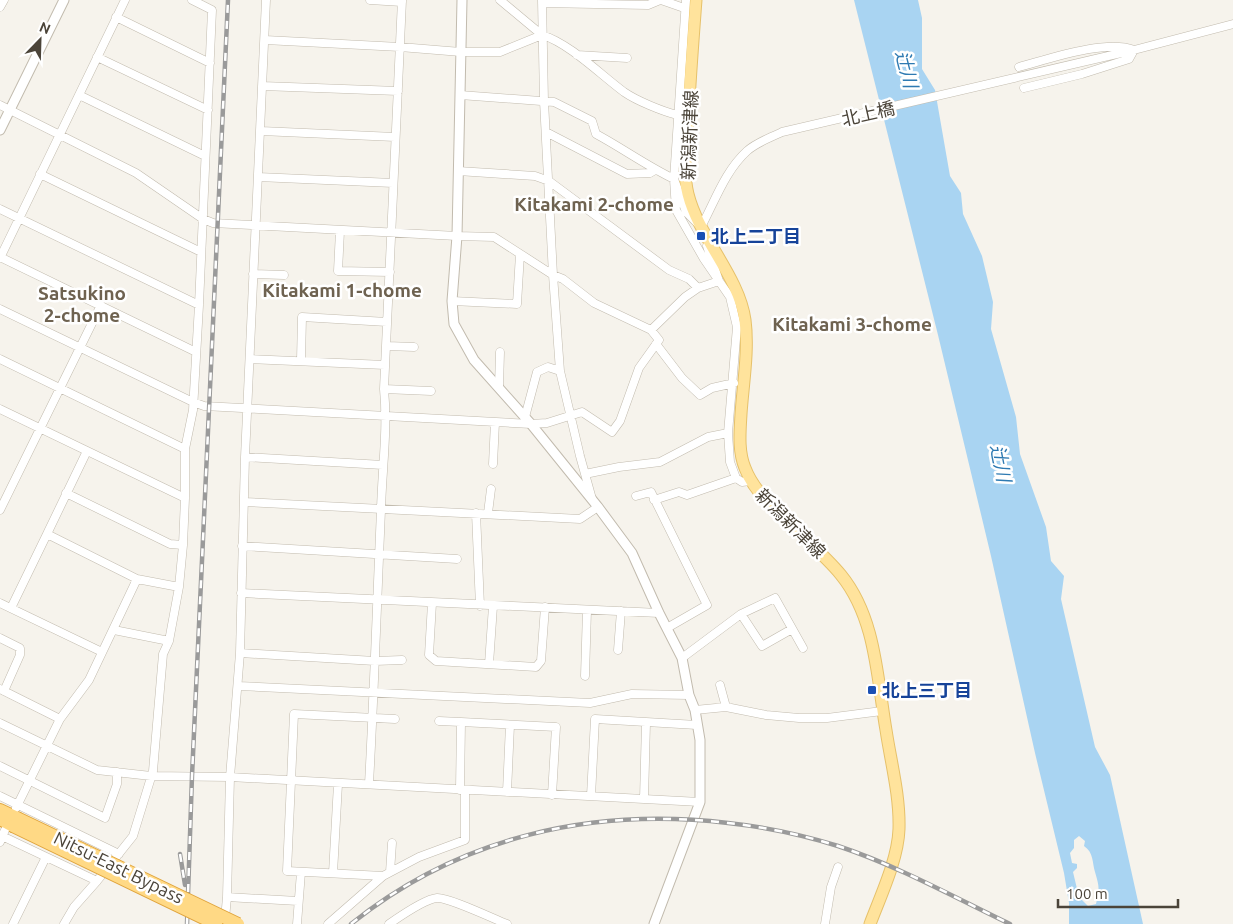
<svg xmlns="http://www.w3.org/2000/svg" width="1233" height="924" viewBox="0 0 1233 924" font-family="Ubuntu,'Noto Sans JP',sans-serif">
<rect width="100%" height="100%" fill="#f6f3ec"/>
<path fill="#a9d4f2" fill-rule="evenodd" d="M 854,0 L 918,0 L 922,18 L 922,69 L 935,90 L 950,176 L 961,193 L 963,214 L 982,256 L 993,302 L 991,329 L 1016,417 L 1020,454 L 1046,527 L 1051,561 L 1064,576 L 1061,599 L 1095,747 L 1110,775 L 1143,924 L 1069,924 L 1069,903 L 1064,873 L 1035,753 L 991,556 L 938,335 ZM 1079,836 L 1085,841 L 1084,846 C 1094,853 1092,862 1095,872 C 1099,886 1100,888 1096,904 L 1088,906 L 1079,897 L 1073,872 L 1077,868 L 1077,864 L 1072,863 L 1070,853 L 1074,848 L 1074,840 Z"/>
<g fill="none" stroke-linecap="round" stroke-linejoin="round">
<g stroke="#c2bbae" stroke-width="9">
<path id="minor" d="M 370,0 L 402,2
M 500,0 L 542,35 C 569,43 601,75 624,92 C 637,101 662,111 677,115
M 542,0 L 544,101 L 553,275 L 560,371 L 580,456 L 592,499
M 661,0 L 684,8
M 686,0 L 674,179 L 676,210 L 704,259 L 730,297 L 737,327 L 728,433 L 730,462 L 736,478 L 742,482 L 750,481
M 542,3 L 648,5 L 660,0
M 0,7 L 4,0
M 116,17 L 210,63
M 265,40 L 400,47 L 461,52 L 500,52 L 542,35
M 577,55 L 627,58
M 97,57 L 208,110
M 1019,67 C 1049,59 1105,39 1134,50 L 1129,59 L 1082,74 L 1024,88
M 262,86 L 398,91
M 79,95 L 205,156
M 460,95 L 554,102 L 592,121 L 596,134 C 622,148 647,166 674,179 L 686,212 L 701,227 C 715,201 725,171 747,151 C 757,142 770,138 782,132 L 1134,50 L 1233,24
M 0,105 L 136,173 L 203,219 L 213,223 L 457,236 L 494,237 L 553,275 L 563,279 L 594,303 L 651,330 L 659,340 L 639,368 L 620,421 L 612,432 L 582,412 L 547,423 L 531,424 L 204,406 L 193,402 L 0,309
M 261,131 L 395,137
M 546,132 L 627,174 L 650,173 L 655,170
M 458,171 L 535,176 L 549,181 L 669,270 L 689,279 L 698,288
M 40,174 L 201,252
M 258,177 L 393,183
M 0,209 L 199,305
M 340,231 L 338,271 L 390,272
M 0,257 L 196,352
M 0,258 L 125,0
M 253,274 L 284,275
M 452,301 L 517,304 L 520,254
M 651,330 L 685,297 L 698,288 L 719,281 L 707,246
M 656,344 L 682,378 L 700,395 L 712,388 L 734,383
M 387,346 L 414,347
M 0,359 L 185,449
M 250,359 L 385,365
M 301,360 L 302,317 L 387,322
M 499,387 L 500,352
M 384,389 L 431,391
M 0,409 L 185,498
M 525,417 L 537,372 L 548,367 L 560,371
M 245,457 L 383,465
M 493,464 L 495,422
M 585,474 L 619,467 L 660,462 L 708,437 L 728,433
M 66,493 L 170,544 L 183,545 L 185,498 L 185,449 L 193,410 L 199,305 L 212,10 L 192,0
M 636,496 L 651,492 L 707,605 L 667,628
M 654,500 L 679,492 L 687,495 L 736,478
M 244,502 L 580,519 L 598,507
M 0,510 L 101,305
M 476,513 L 480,606
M 488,513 L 491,489
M 47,534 L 87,451
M 242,546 L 457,559
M 179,587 L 183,545
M 241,593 L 659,613
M 0,603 L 102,652
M 432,603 L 429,655 L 436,661 L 536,667 L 541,661 L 545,607
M 11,608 L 47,534 L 137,579 L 179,587 L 169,641 L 163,654 L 153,771 L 133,836 L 97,881 L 74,907 L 64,924
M 741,614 L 762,646 L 792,629
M 114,630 L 169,641
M 0,638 L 20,648 L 20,655 L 4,691
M 618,650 L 621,611
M 240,653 L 375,661 L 402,660
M 682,658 L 741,614 L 775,598 L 803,648
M 489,664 L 493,606
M 585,676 L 587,610
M 720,685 L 726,707
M 238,686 L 590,703 L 632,694 L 689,695
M 0,689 L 60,719
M 695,710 L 726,707 L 766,715 L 799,718 L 827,718 L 882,711
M 395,719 L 294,714 L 287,871 L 383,876 L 419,857 L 465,840 L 465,790
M 439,721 L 461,722
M 0,723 L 97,770 L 151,776 L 230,777 L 700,802
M 0,766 L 105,818 L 117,784 L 117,772
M 369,784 C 374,693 377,602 381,510 C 382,469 388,430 384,389 L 402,0
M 460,790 L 461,722 L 556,727 L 552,795
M 507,792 L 510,725
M 0,796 L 119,854
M 591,796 L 595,719 L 697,725
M 644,799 L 646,723
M 16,808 L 60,719 L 89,680 L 137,579
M 0,835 L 97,881
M 0,842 L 5,830
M 390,872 L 392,843
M 333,873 L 338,784
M 227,897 L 298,901
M 225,919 L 227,897 L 230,777 L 240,653 L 245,457 L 266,0
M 13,924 L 46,857
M 297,924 L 301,872
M 328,924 L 383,876
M 389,924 C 399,917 425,899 437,898 C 448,897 494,919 507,924
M 825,924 L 831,887 L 838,867"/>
</g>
<g stroke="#c2bbae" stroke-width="11">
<path id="tertiary" d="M 462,0 L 457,236 L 452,301 L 454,324 L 474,360 L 531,424 L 598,507 L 632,553 L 659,613 L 682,658 L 689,695 L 695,710 L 700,740 L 700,802 L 654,924
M 0,130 L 64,0"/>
</g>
<g stroke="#e6c16a" stroke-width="13">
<path id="primary" d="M 696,0 C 693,40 690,79 688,119 C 687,143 682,170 688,194 C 699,238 739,276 745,320 C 749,350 743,384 741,414 C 740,432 738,451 745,468 C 759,506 815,542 841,575 C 876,618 877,678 886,730 C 891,763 900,796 899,829 C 898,859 881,895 870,924"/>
</g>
<g stroke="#e0a43c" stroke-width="14">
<path id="trunk" d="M 0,810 L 17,818
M 0,819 L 13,826"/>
</g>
<use href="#minor" stroke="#fff" stroke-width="8"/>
<use href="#tertiary" stroke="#fff" stroke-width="9"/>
<use href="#primary" stroke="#ffe39c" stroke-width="11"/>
<use href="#trunk" stroke="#ffd985" stroke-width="12"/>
<g stroke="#9a9a9a" stroke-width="4.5">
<path id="rail" d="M 180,854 L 185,885
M 187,924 L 192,776 L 228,0
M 351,924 C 459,837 591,807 728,823 C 765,827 803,835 838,846 C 898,866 954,897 1010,924"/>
</g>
<use href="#rail" stroke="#fff" stroke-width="2.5" stroke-dasharray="8" stroke-linecap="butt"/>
<g stroke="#e0a43c" stroke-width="14" stroke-linecap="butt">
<path id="trunk-bridge" d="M 17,818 L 238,924
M 13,826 L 216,924"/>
</g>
<use href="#trunk-bridge" stroke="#ffd985" stroke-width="12"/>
</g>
<g fill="#1a4fb4" stroke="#fff" stroke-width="2">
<rect x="696" y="231" width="10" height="10" rx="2.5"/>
<rect x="867" y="685" width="10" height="10" rx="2.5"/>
</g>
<g text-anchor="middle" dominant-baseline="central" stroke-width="5" stroke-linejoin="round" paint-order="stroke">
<g font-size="18" fill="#4b4439" stroke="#fff">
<text transform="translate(868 113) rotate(-13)">北上橋</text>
<text transform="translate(689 135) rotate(-88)">新潟新津線</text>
<text transform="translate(791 523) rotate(45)">新潟新津線</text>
<text transform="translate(119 867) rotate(26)">Nitsu-East Bypass</text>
</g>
<g font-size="18" font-weight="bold" fill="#164399" stroke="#fff" text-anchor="start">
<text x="711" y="236">北上二丁目</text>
<text x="882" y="690">北上三丁目</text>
</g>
<g font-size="19" font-style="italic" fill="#2e7ab2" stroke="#fff">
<text transform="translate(907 69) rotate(76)">辻川</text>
<text transform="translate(1001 463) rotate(79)">辻川</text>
</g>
<g font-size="19" font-weight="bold" fill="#6e6250" stroke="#fff">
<text x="594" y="204">Kitakami 2-chome</text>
<text x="342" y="290">Kitakami 1-chome</text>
<text x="82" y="293">Satsukino<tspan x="82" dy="22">2-chome</tspan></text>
<text x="852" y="324">Kitakami 3-chome</text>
</g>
</g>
<g transform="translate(40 40) rotate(23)" stroke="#ffffff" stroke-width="4" paint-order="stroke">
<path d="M0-4L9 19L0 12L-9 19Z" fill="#4b4439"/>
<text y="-8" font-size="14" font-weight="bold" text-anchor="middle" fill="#4b4439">N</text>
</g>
<path d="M1058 899v8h120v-8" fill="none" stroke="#4b4439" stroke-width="2.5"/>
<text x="1066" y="899" font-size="15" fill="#4b4439" stroke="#ffffff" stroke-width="4" paint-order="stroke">100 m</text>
</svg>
